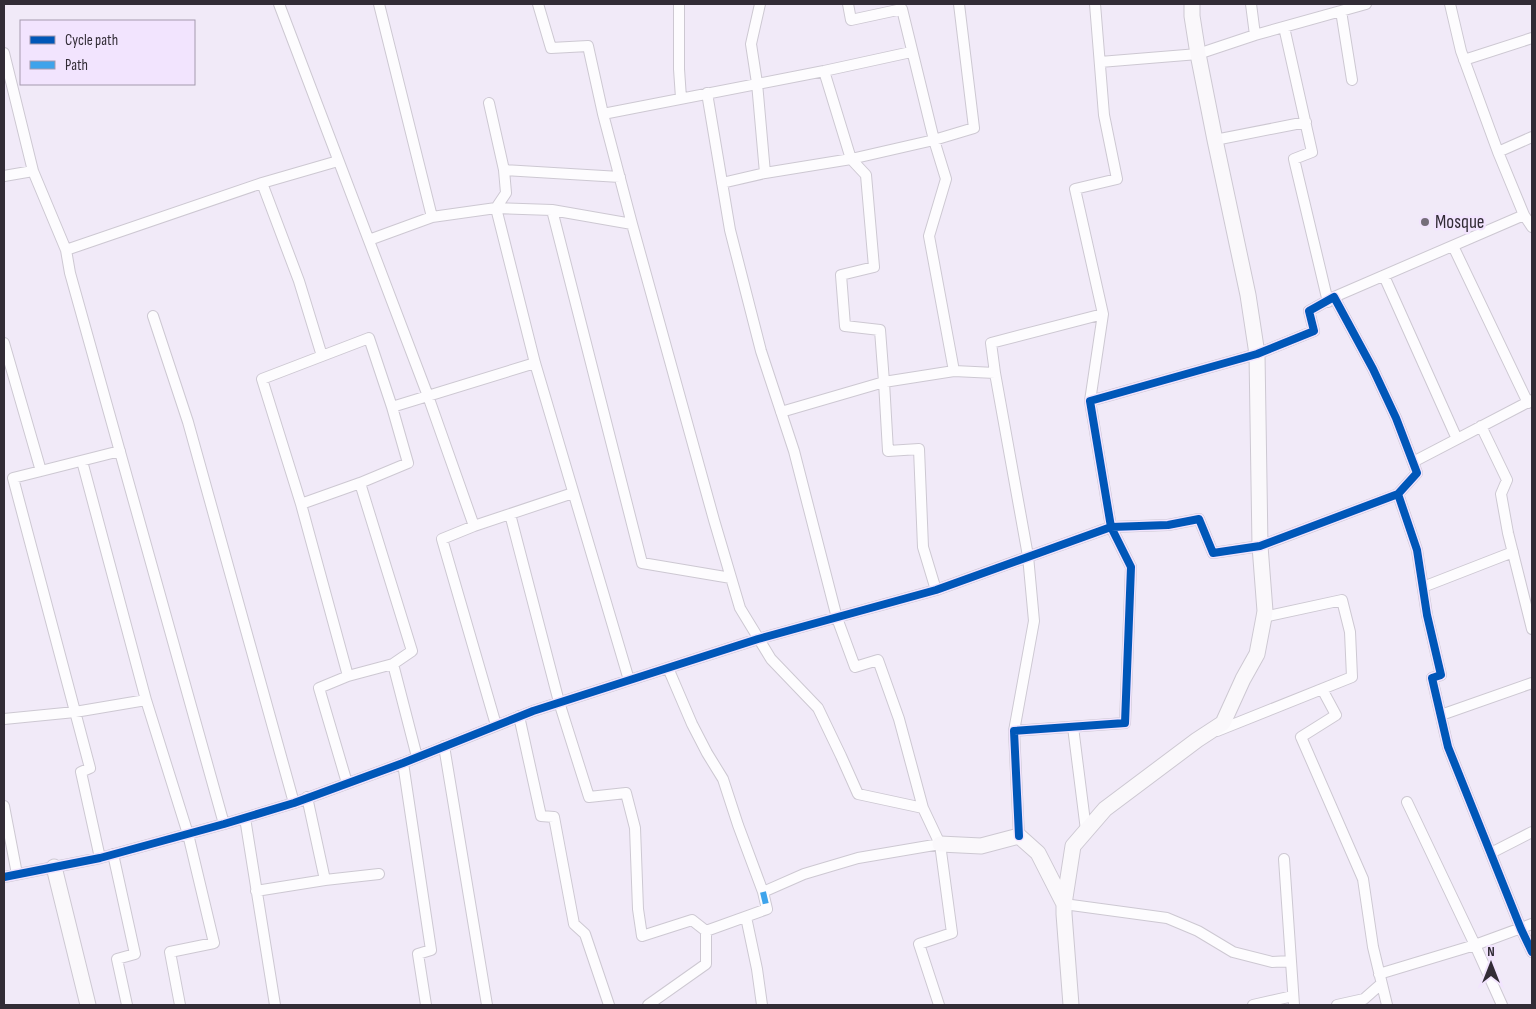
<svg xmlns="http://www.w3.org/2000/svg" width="1536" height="1009" viewBox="0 0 1536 1009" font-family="'Sofia Sans Condensed',sans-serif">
<rect width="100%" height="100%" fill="#f1eaf8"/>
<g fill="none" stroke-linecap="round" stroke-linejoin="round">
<g stroke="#cdc8d2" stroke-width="12">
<path id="street" d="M 279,4 L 428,396 L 474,526
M 379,4 L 432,217
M 538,4 L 551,48 L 588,46 L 603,114 L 632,224 L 714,520 L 740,608 L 771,659 L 818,708 L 841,756 L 858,794 L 923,808 L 940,844 L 952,933 L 919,944 L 939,1005
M 679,4 L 679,69 L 681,98
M 760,4 L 751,44 L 757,83 L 765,173 L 851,159 L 866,175 L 874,267 L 841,275 L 845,326 L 880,330 L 884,382 L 781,412
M 1251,4 L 1255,35
M 1450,4 L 1461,51 L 1498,152 L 1524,215 L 1532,227
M 1341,11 L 1352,80
M 1284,27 L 1312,152 L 1294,159 L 1328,302
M 4,53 L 33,171 L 66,250 L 262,183 L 299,281 L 322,356 L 262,379 L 301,504 L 348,676 L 319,688 L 347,783
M 1464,60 L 1532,38
M 1100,62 L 1198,54 L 1255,35 L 1366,4
M 824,71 L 851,159 L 934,140 L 902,9 L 851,20 L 848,4
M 707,93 L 730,230 L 761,351 L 794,451 L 837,618 L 855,667 L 878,660 L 899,719 L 923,808
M 489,103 L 504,170 L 506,193 L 496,208 L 535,363 L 629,680
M 603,114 L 824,71 L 911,52
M 1215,140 L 1306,122
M 1498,152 L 1532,137
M 504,170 L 620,177
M 4,176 L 33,171
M 262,183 L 338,161
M 722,183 L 765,173
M 552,210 L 642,563 L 731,578
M 369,240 L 432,217 L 496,208 L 552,210 L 632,224
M 1453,246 L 1528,403
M 66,250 L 70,273 L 224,824
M 1384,276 L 1457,439
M 1334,297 L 1524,215
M 153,316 L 188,422 L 294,803
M 4,343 L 41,471 L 120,451
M 954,371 L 995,373
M 1090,401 L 1103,314 L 1075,189 L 1117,179 L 1104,115 L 1095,4
M 392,407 L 535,363
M 1481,426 L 1507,480 L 1501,494 L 1508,533 L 1532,629
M 82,461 L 146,700
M 1413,462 L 1532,400
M 41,471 L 13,478 L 90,768 L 81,772 L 100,858
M 360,483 L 412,651 L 393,664
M 1398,494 L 1417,473 L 1396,418 L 1373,369 L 1334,297 L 1309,311 L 1314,331 L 1257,354 L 1090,401 L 1111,527 L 1168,525 L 1199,519 L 1213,553 L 1260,546 L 1398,494 L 1417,550 L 1427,615 L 1441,675 L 1432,678 L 1448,747 L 1521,929 L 1532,952
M 301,504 L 360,483 L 408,463 L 392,407 L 369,338 L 322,356
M 510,514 L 559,702 L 589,797 L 626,793 L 635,828 L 638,909 L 642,936 L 692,920 L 706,931
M 1423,587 L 1513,552
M 936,590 L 923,547 L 919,449 L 888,451 L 884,382 L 954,371 L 929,236 L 946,179 L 934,140 L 974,128 L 959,4
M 348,676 L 393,664 L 417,757
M 1322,689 L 1336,715 L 1301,737 L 1363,879 L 1373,947 L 1387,1005
M 1441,715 L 1532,683
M 519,716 L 541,816 L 554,817 L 574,924 L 585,934 L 609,1005
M 4,719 L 75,712 L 146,700 L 188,834 L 214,943 L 170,952 L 180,1005
M 496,725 L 442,539 L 474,526 L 573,493
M 1073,727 L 1086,830
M 1014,731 L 1034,621 L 1028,556 L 995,373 L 991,343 L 1103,314
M 1217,731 L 1352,677 L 1350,632 L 1342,600 L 1264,617
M 444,746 L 487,1005
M 403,763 L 431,950 L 418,954 L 426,1005
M 307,797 L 325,880 L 379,874
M 1407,802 L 1475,945 L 1502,1005
M 4,806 L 17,874
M 245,818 L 275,1005
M 1491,853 L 1532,832
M 113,854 L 135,954 L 117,959 L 127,1005
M 1284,859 L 1294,1005
M 4,877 L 100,858 L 224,824 L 294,803 L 403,763 L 533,711 L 758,639 L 936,590 L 1111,527 L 1131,567 L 1125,723 L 1014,731 L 1019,836
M 256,891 L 325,880
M 763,892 L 804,874 L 858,858 L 940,844
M 1064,904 L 1167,918 L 1198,931 L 1233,952 L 1272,962 L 1291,961
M 746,917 L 757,969 L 762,1005
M 1379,974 L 1475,945 L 1532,924
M 648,1005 L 706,964 L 706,931 L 767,909 L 763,892 L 738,825 L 723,779 L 707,753 L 692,724 L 668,668
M 1253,1005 L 1293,996
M 1337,1005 L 1364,999 L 1381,984"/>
</g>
<g stroke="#cdc8d2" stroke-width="17">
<path id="secondary" d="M 940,844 L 981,846 L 1019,836 L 1038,853 L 1064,904 L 1064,914 L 1071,1005
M 54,867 L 88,1005
M 1064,904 L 1073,846 L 1105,809 L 1197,740 L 1223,723 L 1243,679 L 1257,654 L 1264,617 L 1265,611 L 1260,546 L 1257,354 L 1248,295 L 1215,140 L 1198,54 L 1192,16 L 1192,4"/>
</g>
<use href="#street" stroke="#fdfcfe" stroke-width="10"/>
<use href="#secondary" stroke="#faf8fb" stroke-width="15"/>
<path stroke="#3ea3eb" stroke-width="6" stroke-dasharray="12 6" stroke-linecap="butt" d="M 763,892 L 767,909"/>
<g stroke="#f2e4fe" stroke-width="11">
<path id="cycleway" d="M 1398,494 L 1417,473 L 1396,418 L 1373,369 L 1334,297 L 1309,311 L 1314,331 L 1257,354 L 1090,401 L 1111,527 L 1168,525 L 1199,519 L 1213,553 L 1260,546 L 1398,494 L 1417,550 L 1427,615 L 1441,675 L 1432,678 L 1448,747 L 1521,929 L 1532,952
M 4,877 L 100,858 L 224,824 L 294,803 L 403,763 L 533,711 L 758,639 L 936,590 L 1111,527 L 1131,567 L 1125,723 L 1014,731 L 1019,836"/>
</g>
<use href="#cycleway" stroke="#0057b8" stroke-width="8"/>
</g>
<circle fill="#756e7a" stroke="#f2e4fe" stroke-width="2" cx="1425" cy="222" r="5"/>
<g text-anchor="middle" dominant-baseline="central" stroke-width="5" stroke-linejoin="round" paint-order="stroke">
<g font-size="19" fill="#322c36" stroke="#f2e4fe" text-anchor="start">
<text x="1435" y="222">Mosque</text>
</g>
</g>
<rect width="1536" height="1009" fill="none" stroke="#322c36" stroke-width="10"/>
<rect x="20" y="20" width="175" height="65" fill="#f2e4fe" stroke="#a59aae"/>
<rect x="30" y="36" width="25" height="8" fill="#0057b8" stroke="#a59aae"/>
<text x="65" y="45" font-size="15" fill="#322c36">Cycle path</text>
<rect x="30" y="61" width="25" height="8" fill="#3ea3eb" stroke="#a59aae"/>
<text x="65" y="70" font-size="15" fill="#322c36">Path</text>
<g transform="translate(1491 964)" stroke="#f2e4fe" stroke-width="4" paint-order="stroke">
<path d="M0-4L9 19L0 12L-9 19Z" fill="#322c36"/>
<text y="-8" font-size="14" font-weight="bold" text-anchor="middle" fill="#322c36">N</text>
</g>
</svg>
